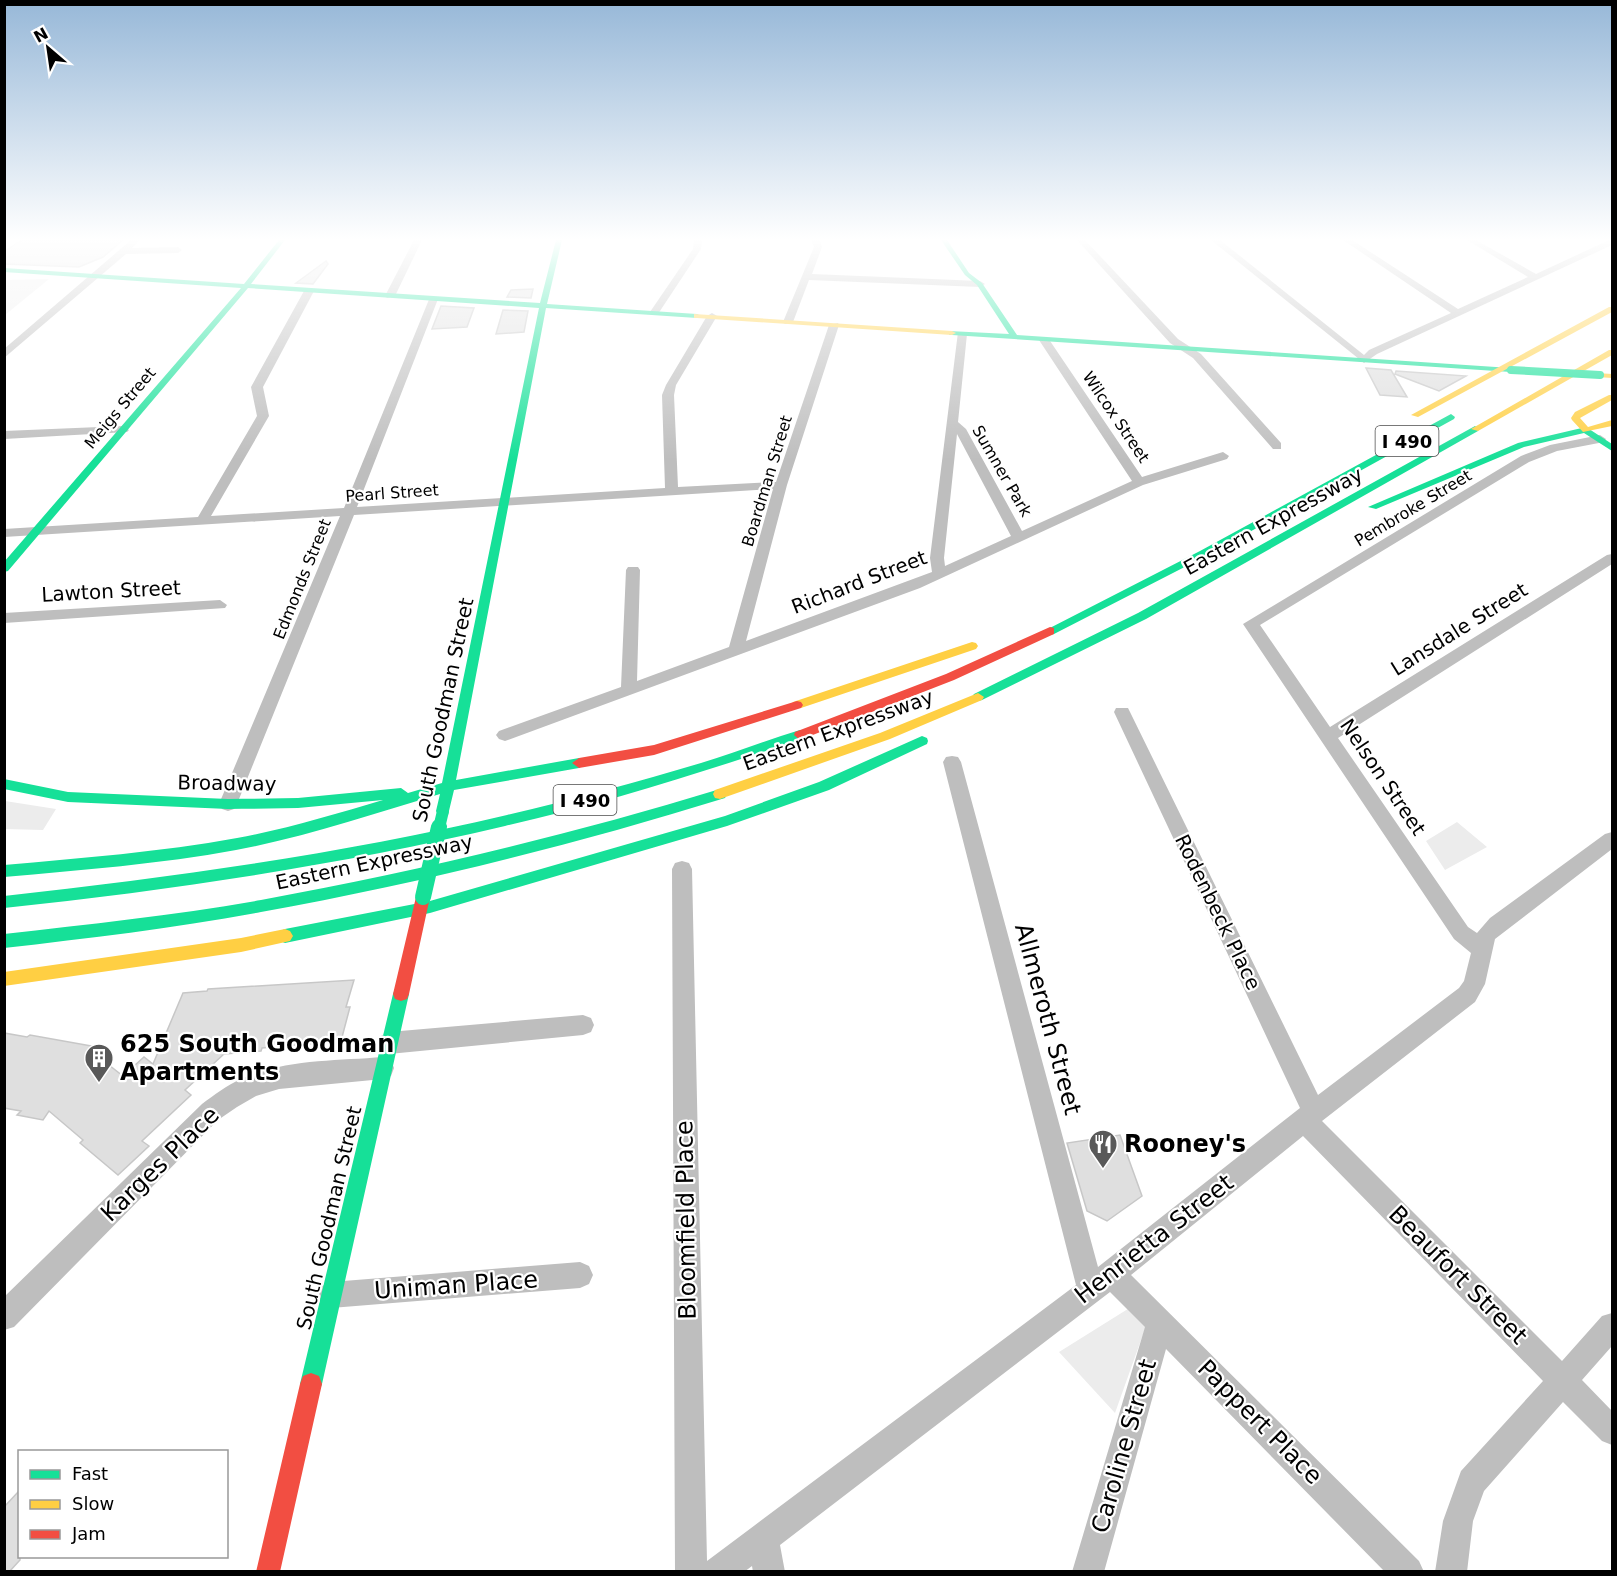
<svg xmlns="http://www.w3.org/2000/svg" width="1617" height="1576" viewBox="0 0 1617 1576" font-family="'DejaVu Sans',sans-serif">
<rect width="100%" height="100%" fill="#fff"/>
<path fill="#ececec" d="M 49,279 L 5,315 L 5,280 Z
M 5,801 L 56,809 L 43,830 L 5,829 Z
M 1457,822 L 1487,847 L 1445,870 L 1426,841 Z
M 1131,1307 L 1146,1326 L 1115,1413 L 1059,1352 Z"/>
<path fill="#dfdfdf" stroke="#c7c7c7" stroke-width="1.5" d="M 22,240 L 123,240 L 103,257 L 79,267 L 4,264 L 4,252 Z
M 326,261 L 328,264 L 313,284 L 296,283 Z
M 533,289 L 531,298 L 507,297 L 511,290 Z
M 441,306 L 474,308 L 467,327 L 432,329 Z
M 503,310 L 528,311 L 524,332 L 496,334 Z
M 1366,368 L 1391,370 L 1407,397 L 1380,395 Z
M 1396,371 L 1466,376 L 1439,391 L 1395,374 Z
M 354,980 L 346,1007 L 350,1007 L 341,1041 L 262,1048 L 261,1051 L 224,1054 L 185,1090 L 191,1095 L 142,1141 L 149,1146 L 118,1175 L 80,1143 L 83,1140 L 49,1111 L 43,1120 L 17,1115 L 21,1111 L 4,1108 L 4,1033 L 27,1037 L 30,1035 L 97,1047 L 95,1049 L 105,1052 L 100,1058 L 123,1076 L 144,1057 L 153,1064 L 183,993 L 207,991 L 208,989 Z
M 1120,1135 L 1142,1196 L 1107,1221 L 1087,1211 L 1067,1143 Z
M 20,1490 L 20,1560 L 9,1572 L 4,1572 L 4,1507 Z"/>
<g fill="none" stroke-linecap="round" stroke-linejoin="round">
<path fill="#bebebe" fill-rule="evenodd" d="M 131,240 L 140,240 L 132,248 L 178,247 L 182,250 L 178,253 L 126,254 L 4,358 L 4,349 Z
M 414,240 L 422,240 L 395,296 L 387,298 L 385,296 Z
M 694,240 L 702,240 L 701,249 L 658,314 L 652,314 L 650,312 L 693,249 Z
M 811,240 L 819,240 L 822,247 L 812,274 L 980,281 L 985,284 L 980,287 L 809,280 L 793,322 L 785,324 L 783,322 L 814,247 Z
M 1077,240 L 1085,240 L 1178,339 L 1201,354 L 1281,443 L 1281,449 L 1273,449 L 1193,358 L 1170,343 Z
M 1211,240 L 1220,240 L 1364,355 L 1369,350 L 1451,313 L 1343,240 L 1352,240 L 1458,309 L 1528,277 L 1467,240 L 1476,240 L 1536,274 L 1609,240 L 1612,240 L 1612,245 L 1377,354 L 1364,363 Z
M 309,288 L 314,291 L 263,387 L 269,416 L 211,516 L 344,508 L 430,297 L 438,299 L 357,507 L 665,488 L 662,395 L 666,385 L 707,316 L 712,313 L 717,316 L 676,385 L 674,395 L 678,487 L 776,482 L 829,325 L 838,323 L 839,325 L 787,485 L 746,641 L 932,572 L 930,558 L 958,332 L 967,334 L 958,422 L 966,429 L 1022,531 L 1132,481 L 1039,340 L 1040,338 L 1048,338 L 1142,477 L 1223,452 L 1229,456 L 1227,459 L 1143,485 L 920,588 L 505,741 L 499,739 L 496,735 L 499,731 L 621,687 L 626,570 L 628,567 L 638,567 L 640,570 L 637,681 L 729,647 L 773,489 L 354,515 L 237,804 L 234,809 L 228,811 L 222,809 L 219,804 L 340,516 L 4,537 L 4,529 L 198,517 L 257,416 L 251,387 L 304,291 ZM 957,434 L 1011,536 L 945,566 L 944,558 Z
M 123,426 L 129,430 L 127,432 L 4,439 L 4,431 Z
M 1600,435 L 1606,439 L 1604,442 L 1557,451 L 1529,462 L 1260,625 L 1330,727 L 1607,555 L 1612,554 L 1612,564 L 1338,738 L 1468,927 L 1477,933 L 1490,918 L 1605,834 L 1612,832 L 1612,849 L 1495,939 L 1485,984 L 1475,1002 L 1322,1121 L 1562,1361 L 1602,1316 L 1612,1313 L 1612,1346 L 1582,1380 L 1612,1411 L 1612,1445 L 1602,1441 L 1563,1402 L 1484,1491 L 1473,1521 L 1467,1572 L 1435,1572 L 1443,1521 L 1461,1471 L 1543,1381 L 1303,1136 L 1131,1275 L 1419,1561 L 1424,1572 L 1385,1572 L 1166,1349 L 1104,1572 L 1072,1572 L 1145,1327 L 1110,1292 L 780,1545 L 785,1572 L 753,1572 L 752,1566 L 744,1572 L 675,1572 L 672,869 L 675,863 L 682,861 L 689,863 L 692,869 L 707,1561 L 1076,1285 L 943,762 L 946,757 L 952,756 L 958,757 L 961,762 L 1098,1267 L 1300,1108 L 1114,712 L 1116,708 L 1128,708 L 1130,712 L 1318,1095 L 1459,988 L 1464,981 L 1471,953 L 1454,939 L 1243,624 L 1521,456 L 1550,445 Z
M 220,600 L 227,605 L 225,608 L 4,623 L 4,613 Z
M 583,1015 L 591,1018 L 594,1025 L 591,1032 L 583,1035 L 389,1054 L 381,1050 L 378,1043 L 381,1036 L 389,1032 Z
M 383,1057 L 391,1060 L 394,1068 L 391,1076 L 383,1079 L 279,1089 L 256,1096 L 237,1107 L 218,1120 L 14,1327 L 4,1330 L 4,1297 L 202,1104 C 214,1095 227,1085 241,1079 C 285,1059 336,1061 383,1057 Z
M 580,1262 L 589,1266 L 593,1275 L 589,1284 L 580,1288 L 331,1308 L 322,1304 L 318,1295 L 322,1286 L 331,1282 Z"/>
<path fill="#16e098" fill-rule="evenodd" d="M 279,240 L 285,240 L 251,284 L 540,303 L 556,240 L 562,240 L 547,304 L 697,314 L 701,316 L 697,318 L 546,308 L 456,780 L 579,758 L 586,763 L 579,768 L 454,790 L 448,815 L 438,815 L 436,811 L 440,794 C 373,814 305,837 236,850 C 160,864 82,870 4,877 L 4,865 C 82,858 160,852 237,838 C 287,829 335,814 383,800 L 298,808 L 228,809 L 68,802 L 4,789 L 4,779 L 68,792 L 228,799 L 298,798 L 401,788 L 408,793 L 442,783 L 539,308 L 248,288 L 8,571 L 4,572 L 4,562 L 241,288 L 4,272 L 4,268 L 244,284 Z
M 941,240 L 947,240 L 969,273 L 982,283 L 1017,335 L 1511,368 L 1515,370 L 1511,372 L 952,335 L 949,335 L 949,331 L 1009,334 L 977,285 L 965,275 Z
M 1451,414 L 1455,417 L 1454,419 L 1208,555 L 1054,634 L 1050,635 L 1044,631 L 1200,551 Z
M 1475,426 L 1479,429 L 1478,431 L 1146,619 L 982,700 L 978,701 L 972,697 L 974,694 L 1138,613 Z
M 1586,427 L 1612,444 L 1612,451 L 1584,433 L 1524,447 L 1376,509 L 1368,507 L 1518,443 Z
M 800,730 L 806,735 L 805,738 C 706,771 606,803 505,826 C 340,865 173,890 4,908 L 4,896 C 173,877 342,854 507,815 C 572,800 637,782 701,763 C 734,753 767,740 800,730 Z
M 922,736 L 927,738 L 928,741 L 927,744 L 829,790 L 727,826 L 430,913 L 285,943 L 280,941 L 277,936 L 280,931 L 285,929 L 430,901 L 725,816 L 819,782 Z
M 720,789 L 725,790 L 727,794 L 725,798 C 573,845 418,884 261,912 C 176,928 90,938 4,948 L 4,934 C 90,924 176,915 261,900 C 416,872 569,835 720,789 Z
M 401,987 L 407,989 L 409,994 L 322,1384 L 319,1392 L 311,1395 L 303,1392 L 300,1384 L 393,994 L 395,989 Z"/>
<path fill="#ffcf43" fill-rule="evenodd" d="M 1609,307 L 1612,307 L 1612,312 L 1418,417 L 1411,415 Z
M 694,314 L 952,331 L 956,333 L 952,335 L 697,318 L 694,318 Z
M 1609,350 L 1612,350 L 1612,355 L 1478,431 L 1471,429 Z
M 1597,373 L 1612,374 L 1612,378 L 1597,377 Z
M 1609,395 L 1612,395 L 1612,400 L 1580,418 L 1588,427 L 1612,420 L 1612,426 L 1583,432 L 1572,420 L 1571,418 L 1575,412 Z
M 972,642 L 976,643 L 978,646 L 976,649 L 801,708 L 793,708 L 791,705 L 793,702 Z
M 978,693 L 984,697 L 982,700 L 890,739 L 720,799 L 715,798 L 713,794 L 715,790 L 880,733 Z
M 285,929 L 290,931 L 293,936 L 290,941 L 241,952 L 4,986 L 4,972 L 241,938 Z"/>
<path fill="#f24e42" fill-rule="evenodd" d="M 1050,627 L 1054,628 L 1054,634 L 954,680 L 805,738 L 800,740 L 794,735 L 795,732 L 946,674 Z
M 797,701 L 801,702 L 803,705 L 801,708 L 654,755 L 579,768 L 572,763 L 579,758 L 654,745 Z
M 423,891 L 428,893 L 430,897 L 409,994 L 407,999 L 401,1001 L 395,999 L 393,994 L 416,897 L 418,893 Z
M 311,1373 L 319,1376 L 322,1384 L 280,1572 L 256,1572 L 300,1384 L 303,1376 Z"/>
<path stroke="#16e098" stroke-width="8" d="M 1511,370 L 1600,375"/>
<path stroke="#16e098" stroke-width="12" d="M 439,828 L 443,811"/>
<path stroke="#16e098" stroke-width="16" d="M 423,897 L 439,827"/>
</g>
<linearGradient id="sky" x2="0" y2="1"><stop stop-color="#97b8d8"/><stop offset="0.52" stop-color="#fff"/><stop offset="1" stop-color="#fff" stop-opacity="0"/></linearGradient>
<rect width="1617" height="460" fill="url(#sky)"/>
<defs>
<g id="building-pin" transform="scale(1.5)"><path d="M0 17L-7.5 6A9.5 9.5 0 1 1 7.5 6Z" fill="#595959" stroke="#fff"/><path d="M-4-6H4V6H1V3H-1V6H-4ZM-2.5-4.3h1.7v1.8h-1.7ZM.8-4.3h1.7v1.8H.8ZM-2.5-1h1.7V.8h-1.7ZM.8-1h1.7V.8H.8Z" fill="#fff"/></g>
<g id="restaurant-pin" transform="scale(1.5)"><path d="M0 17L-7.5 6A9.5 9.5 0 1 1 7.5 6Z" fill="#595959" stroke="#fff"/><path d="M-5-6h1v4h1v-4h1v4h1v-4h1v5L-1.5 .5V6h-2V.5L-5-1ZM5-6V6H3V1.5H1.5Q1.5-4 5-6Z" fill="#fff"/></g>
</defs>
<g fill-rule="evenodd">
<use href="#building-pin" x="99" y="1058"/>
<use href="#restaurant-pin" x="1103" y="1144"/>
</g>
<g text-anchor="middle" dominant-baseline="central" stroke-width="4.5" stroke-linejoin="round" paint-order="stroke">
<g font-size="16" fill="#000" stroke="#fff">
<text transform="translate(120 408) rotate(-50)">Meigs Street</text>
<text transform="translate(1116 417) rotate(56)">Wilcox Street</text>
<text transform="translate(1002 471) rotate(60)">Sumner Park</text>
<text transform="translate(767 481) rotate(-73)">Boardman Street</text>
<text transform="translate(392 493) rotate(-4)">Pearl Street</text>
<text transform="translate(1413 508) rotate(-31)">Pembroke Street</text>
<text transform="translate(302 579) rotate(-68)">Edmonds Street</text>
</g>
<g fill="#fff" stroke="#4c4c4c" stroke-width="1.5">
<rect x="1375.5" y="426" width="63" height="30" rx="4.5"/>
<rect x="553.5" y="785" width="63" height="30" rx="4.5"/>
</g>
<g font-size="18" font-weight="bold" fill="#000">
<text x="1407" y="441">I 490</text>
<text x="585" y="800">I 490</text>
</g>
<g font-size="20" fill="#000" stroke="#fff">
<text transform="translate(1273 521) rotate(-29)">Eastern Expressway</text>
<text transform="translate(859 582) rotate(-21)">Richard Street</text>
<text transform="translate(111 591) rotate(-3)">Lawton Street</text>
<text transform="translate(1459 629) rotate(-32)">Lansdale Street</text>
<text transform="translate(443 710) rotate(-78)">South Goodman Street</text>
<text transform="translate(838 730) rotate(-20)">Eastern Expressway</text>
<text transform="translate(1383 777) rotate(56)">Nelson Street</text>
<text transform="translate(227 783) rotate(1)">Broadway</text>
<text transform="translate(374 862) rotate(-12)">Eastern Expressway</text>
<text transform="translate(1218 912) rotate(64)">Rodenbeck Place</text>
<text transform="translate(329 1218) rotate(-77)">South Goodman Street</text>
</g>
<g font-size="24" fill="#000" stroke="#fff">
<text transform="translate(1048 1019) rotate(75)">Allmeroth Street</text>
<text transform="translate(160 1164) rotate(-44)">Karges Place</text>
<text transform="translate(686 1220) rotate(-91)">Bloomfield Place</text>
<text transform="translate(1154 1239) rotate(-38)">Henrietta Street</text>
<text transform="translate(1458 1275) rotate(45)">Beaufort Street</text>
<text transform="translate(456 1285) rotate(-4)">Uniman Place</text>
<text transform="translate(1260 1422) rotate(45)">Pappert Place</text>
<text transform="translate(1124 1446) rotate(-74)">Caroline Street</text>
</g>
<g font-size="24" font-weight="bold" fill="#000" stroke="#fff" text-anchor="start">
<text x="120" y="1044">625 South Goodman<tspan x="120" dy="28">Apartments</tspan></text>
<text x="1124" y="1144">Rooney's</text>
</g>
</g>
<rect width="1617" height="1576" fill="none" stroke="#000000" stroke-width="12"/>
<rect x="18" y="1450" width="210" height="108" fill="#ffffff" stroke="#999999" stroke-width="1.5"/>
<rect x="30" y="1470" width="30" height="9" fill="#16e098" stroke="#999999" stroke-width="1.5"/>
<text x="72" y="1480" font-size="18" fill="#000000">Fast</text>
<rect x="30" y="1500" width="30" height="9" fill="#ffcf43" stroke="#999999" stroke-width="1.5"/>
<text x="72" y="1510" font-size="18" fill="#000000">Slow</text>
<rect x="30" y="1530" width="30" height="9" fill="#f24e42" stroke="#999999" stroke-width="1.5"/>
<text x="72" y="1540" font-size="18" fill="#000000">Jam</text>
<g transform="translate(48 48) rotate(331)" stroke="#ffffff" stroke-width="4.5" paint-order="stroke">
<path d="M0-4.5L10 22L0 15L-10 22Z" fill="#000000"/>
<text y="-9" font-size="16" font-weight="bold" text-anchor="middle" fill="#000000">N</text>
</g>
</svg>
